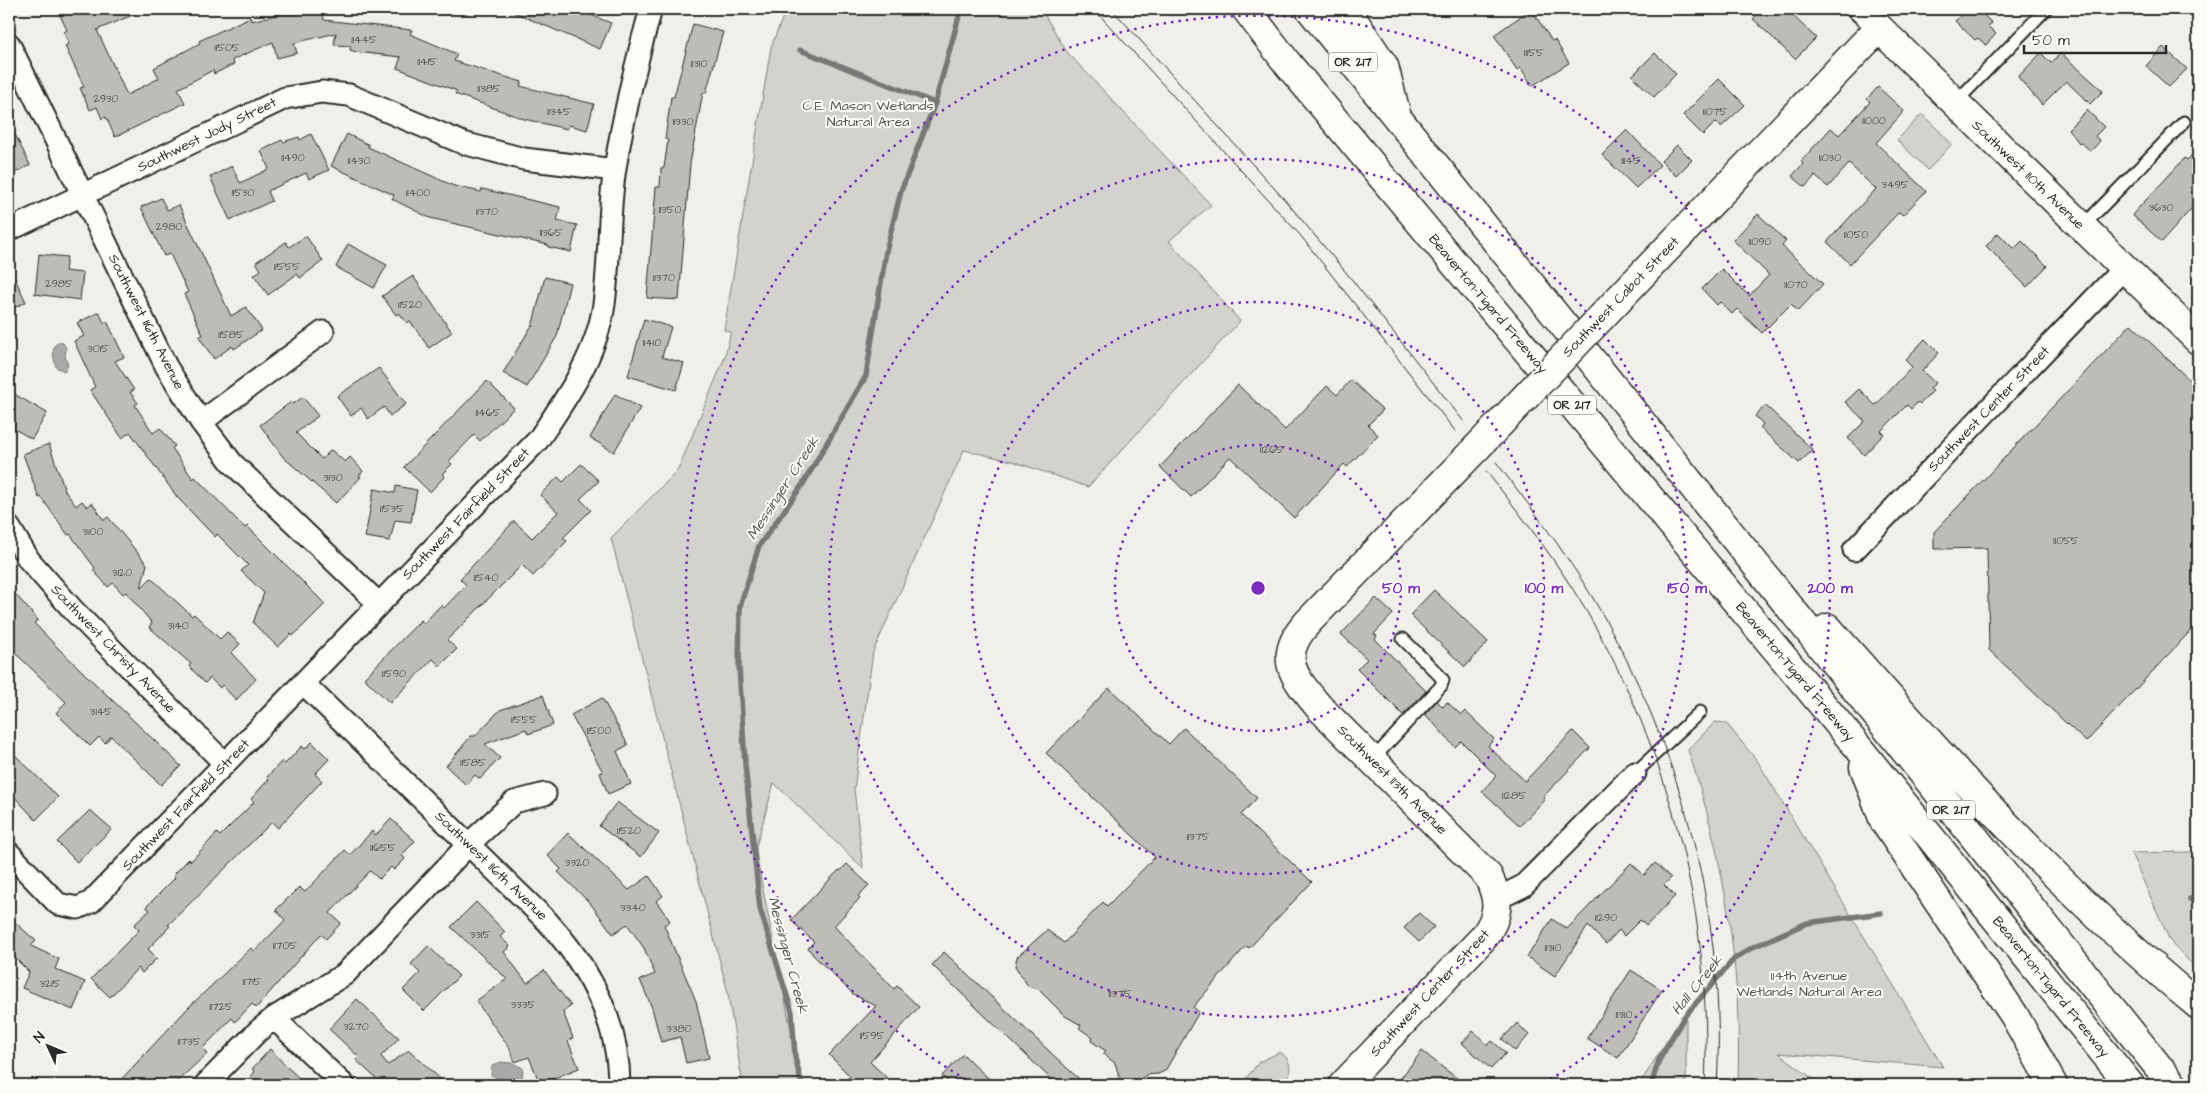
<svg xmlns="http://www.w3.org/2000/svg" width="2207" height="1094" viewBox="0 0 2207 1094" font-family="'Architects Daughter',sans-serif">
<rect width="100%" height="100%" fill="#f0efeb"/>
<filter id="ink" filterUnits="userSpaceOnUse"><feTurbulence type="fractalNoise" baseFrequency=".02" numOctaves="2"/><feDisplacementMap in="SourceGraphic" scale="10" xChannelSelector="R" yChannelSelector="G"/><feConvolveMatrix kernelMatrix="1 2 1 2 8 2 1 2 1" color-interpolation-filters="sRGB"/></filter>
<g filter="url(#ink)">
<path fill="#d3d2cf" stroke="#7f7e7d" d="M 786,9 L 1041,9 L 1067,52 L 1211,205 L 1169,241 L 1240,321 L 1088,487 L 1012,461 L 964,450 L 873,652 L 854,789 L 863,868 L 774,783 L 755,850 L 802,1085 L 743,1085 L 727,989 L 611,538 L 678,470 L 724,359 L 731,332 L 724,330 L 771,47 Z
M 1922,114 L 1952,144 L 1928,170 L 1897,140 Z
M 1715,722 L 1726,723 L 1758,762 L 1943,1067 L 1779,1053 L 1821,1085 L 1738,1085 C 1742,970 1725,859 1688,750 Z
M 2191,852 L 2198,858 L 2198,971 L 2170,941 L 2131,853 Z
M 1686,1012 L 1686,1085 L 1639,1085 L 1680,1020 Z
M 1280,1052 C 1292,1060 1292,1072 1286,1085 L 1241,1085 L 1259,1062 Z"/>
<path fill="#aaa9a7" stroke="#777775" d="M 59,342 L 63,343 L 66,348 L 65,356 L 68,366 L 64,371 L 56,367 L 53,354 L 54,346 Z
M 501,1062 L 512,1063 L 523,1068 L 522,1078 L 504,1080 L 491,1075 L 492,1066 Z"/>
<g fill="none" stroke-linecap="round" stroke-linejoin="round">
<path stroke="#777775" stroke-width="5.5" d="M 800,50 L 935,103
M 2190,899 L 2198,905
M 802,1085 L 795,1057 L 792,1012 L 760,909 L 745,764 L 739,666 L 740,606 L 759,546 L 803,484 L 866,376 L 886,251 L 901,191 L 935,103 L 961,9
M 1651,1085 L 1659,1060 L 1684,1017 L 1734,959 L 1753,947 L 1807,923 L 1881,913"/>
</g>
<path fill="#bdbcb8" stroke="#2b2b2b" d="M 57,9 L 147,9 L 97,30 L 127,95 L 159,78 L 154,68 L 200,43 L 199,41 L 250,17 L 251,21 L 301,9 L 322,9 L 324,20 L 412,30 L 410,34 L 457,54 L 454,61 L 522,82 L 520,86 L 594,104 L 587,130 L 569,125 L 567,129 L 524,119 L 455,94 L 457,91 L 397,68 L 401,57 L 356,52 L 350,50 L 351,46 L 334,45 L 336,33 L 294,43 L 297,53 L 277,58 L 273,42 L 232,60 L 234,64 L 214,74 L 213,70 L 178,89 L 185,103 L 115,137 L 106,117 L 102,119 L 97,107 L 90,110 L 80,88 L 84,87 L 65,46 L 69,44 L 64,32 L 67,30 Z
M 506,9 L 594,9 L 591,15 L 611,23 L 600,49 Z
M 1531,9 L 1552,41 L 1555,40 L 1569,63 L 1532,86 L 1521,68 L 1517,70 L 1494,35 Z
M 1763,9 L 1786,9 L 1816,38 L 1795,59 L 1753,19 Z
M 1968,9 L 1977,9 L 1992,23 L 1988,26 L 1996,34 L 1986,45 L 1978,38 L 1975,40 L 1955,21 Z
M 693,24 L 723,32 L 706,93 L 703,92 L 690,164 L 679,300 L 647,298 L 656,187 L 660,187 L 661,168 L 664,168 L 668,140 L 665,139 L 671,97 L 674,97 Z
M 2163,47 L 2187,69 L 2169,87 L 2146,66 Z
M 1655,53 L 1676,74 L 1654,97 L 1632,76 Z
M 2041,53 L 2051,63 L 2061,53 L 2103,91 L 2090,104 L 2066,81 L 2042,105 L 2018,77 Z
M 1719,79 L 1745,105 L 1721,127 L 1716,122 L 1703,135 L 1683,115 Z
M 1878,87 L 1904,111 L 1876,143 L 1926,191 L 1903,215 L 1899,212 L 1850,264 L 1827,242 L 1876,189 L 1849,164 L 1828,187 L 1815,176 L 1805,187 L 1792,176 L 1803,164 L 1801,161 L 1831,128 L 1839,135 L 1870,102 L 1867,99 Z
M 2087,110 L 2104,127 L 2095,136 L 2100,141 L 2091,151 L 2080,142 L 2079,143 L 2068,129 Z
M 9,122 L 30,165 L 9,176 Z
M 1627,130 L 1660,165 L 1636,188 L 1602,155 Z
M 311,134 L 329,170 L 309,179 L 306,173 L 268,191 L 272,201 L 230,220 L 210,177 L 232,166 L 240,183 L 269,169 L 261,151 L 282,140 L 283,142 L 299,137 L 300,140 Z
M 347,134 L 369,145 L 368,147 L 454,186 L 481,192 L 482,189 L 560,207 L 557,221 L 577,225 L 571,252 L 548,247 L 548,245 L 430,218 L 392,199 L 394,195 L 331,166 Z
M 1677,145 L 1692,160 L 1676,176 L 1661,161 Z
M 2198,149 L 2198,201 L 2162,242 L 2132,215 L 2185,158 L 2187,160 Z
M 161,198 L 167,210 L 179,205 L 231,316 L 246,307 L 262,330 L 234,349 L 232,346 L 214,359 L 199,337 L 203,335 L 184,294 L 188,292 L 170,254 L 164,256 L 141,207 Z
M 1758,214 L 1786,241 L 1782,246 L 1823,284 L 1798,311 L 1791,304 L 1762,333 L 1737,309 L 1732,314 L 1720,302 L 1717,305 L 1702,289 L 1722,269 L 1749,296 L 1769,275 L 1733,240 Z
M 1998,233 L 2014,249 L 2022,241 L 2047,266 L 2027,287 L 1986,246 Z
M 306,236 L 323,261 L 300,278 L 297,274 L 268,295 L 254,275 L 261,270 L 256,262 L 286,242 L 289,247 Z
M 348,244 L 387,265 L 374,288 L 336,267 Z
M 39,254 L 67,257 L 65,271 L 83,273 L 80,300 L 35,294 Z
M 9,266 L 26,302 L 9,310 Z
M 413,276 L 452,332 L 429,348 L 410,321 L 407,323 L 399,313 L 396,315 L 382,296 Z
M 545,277 L 570,283 L 557,336 L 527,387 L 503,373 L 532,325 L 532,327 Z
M 99,312 L 104,323 L 107,321 L 124,357 L 115,361 L 134,390 L 130,392 L 138,403 L 135,405 L 153,433 L 160,428 L 175,446 L 172,448 L 193,479 L 195,477 L 245,528 L 247,526 L 325,604 L 293,636 L 291,634 L 278,647 L 253,623 L 264,593 L 241,571 L 248,565 L 217,534 L 215,537 L 177,497 L 130,432 L 122,438 L 90,390 L 95,387 L 74,341 L 84,336 L 77,323 Z
M 644,319 L 671,327 L 662,357 L 684,363 L 676,390 L 628,376 Z
M 2131,324 L 2198,388 L 2198,623 L 2086,742 L 1989,650 L 1987,548 L 1934,549 L 1934,532 Z
M 1925,339 L 1939,353 L 1922,371 L 1935,383 L 1930,389 L 1933,391 L 1920,404 L 1918,402 L 1911,409 L 1907,405 L 1881,431 L 1884,434 L 1864,455 L 1848,438 L 1865,421 L 1845,402 L 1859,389 L 1875,405 L 1877,404 L 1912,367 L 1905,360 Z
M 379,368 L 406,404 L 390,416 L 384,407 L 368,419 L 361,408 L 351,416 L 337,396 Z
M 1351,380 L 1383,410 L 1368,425 L 1378,435 L 1347,467 L 1344,464 L 1294,518 L 1230,457 L 1191,497 L 1160,467 L 1238,385 L 1285,430 L 1327,386 L 1337,395 Z
M 487,381 L 514,408 L 480,441 L 474,435 L 449,461 L 452,464 L 442,474 L 445,476 L 430,492 L 404,467 Z
M 9,391 L 47,413 L 32,439 L 9,426 Z
M 615,394 L 640,408 L 614,452 L 590,438 Z
M 303,397 L 318,416 L 296,433 L 322,459 L 331,450 L 345,462 L 350,457 L 363,471 L 359,476 L 361,477 L 336,503 L 283,457 L 260,425 L 291,402 L 293,404 Z
M 1765,405 L 1813,450 L 1799,463 L 1760,428 L 1763,424 L 1755,416 Z
M 49,444 L 65,491 L 76,506 L 82,501 L 87,507 L 92,503 L 104,520 L 108,517 L 147,564 L 141,588 L 151,578 L 192,616 L 194,614 L 220,639 L 227,632 L 240,644 L 231,653 L 256,679 L 236,700 L 222,685 L 220,688 L 210,678 L 205,683 L 189,666 L 191,664 L 149,627 L 152,623 L 126,592 L 123,594 L 113,583 L 108,587 L 93,570 L 95,568 L 70,534 L 68,535 L 41,497 L 39,498 L 23,454 Z
M 581,464 L 599,481 L 580,499 L 591,510 L 563,538 L 567,541 L 533,576 L 522,565 L 447,640 L 457,649 L 440,666 L 433,659 L 390,703 L 364,678 L 421,620 L 424,623 L 441,605 L 444,608 L 466,585 L 460,579 L 514,521 L 532,538 L 558,512 L 540,495 L 558,477 L 563,482 Z
M 396,486 L 417,490 L 411,522 L 395,520 L 390,541 L 365,537 L 374,489 L 395,493 Z
M 9,587 L 38,620 L 34,623 L 58,648 L 181,766 L 161,785 L 111,736 L 105,743 L 99,737 L 90,746 L 56,713 L 66,702 L 9,647 Z
M 1434,590 L 1488,642 L 1465,667 L 1410,615 Z
M 1376,598 L 1393,614 L 1374,634 L 1377,636 L 1375,639 L 1426,691 L 1403,715 L 1357,669 L 1367,659 L 1341,634 Z
M 1109,688 L 1169,744 L 1184,728 L 1257,798 L 1241,815 L 1312,882 L 1249,948 L 1246,946 L 1193,1007 L 1199,1012 L 1165,1071 L 1158,1074 L 1146,1075 L 1134,1084 L 1120,1079 L 1115,1063 L 1103,1054 L 1106,1051 L 1091,1041 L 1093,1038 L 1079,1028 L 1081,1025 L 1065,1016 L 1038,989 L 1028,986 L 1015,966 L 1017,957 L 1047,930 L 1064,943 L 1103,902 L 1107,906 L 1155,857 L 1046,753 Z
M 543,695 L 553,725 L 528,734 L 526,729 L 485,744 L 500,758 L 480,779 L 475,775 L 466,785 L 446,766 L 471,736 L 475,736 L 500,710 Z
M 602,698 L 628,745 L 617,751 L 631,784 L 608,794 L 600,773 L 603,772 L 571,715 Z
M 1437,701 L 1443,707 L 1447,702 L 1461,715 L 1465,711 L 1494,739 L 1488,746 L 1525,781 L 1573,731 L 1590,748 L 1543,797 L 1545,799 L 1520,826 L 1482,791 L 1496,776 L 1461,741 L 1455,747 L 1425,714 Z
M 312,742 L 329,759 L 315,774 L 322,781 L 278,828 L 272,822 L 168,925 L 170,926 L 148,949 L 157,958 L 142,973 L 138,968 L 110,997 L 91,979 L 139,930 L 134,925 L 150,910 L 146,907 L 175,878 L 173,875 L 189,859 L 191,861 L 217,833 L 220,836 L 254,802 L 251,799 L 269,779 L 267,777 L 282,761 L 285,764 L 302,746 L 305,749 Z
M 9,749 L 58,797 L 36,820 L 9,791 Z
M 617,802 L 659,833 L 641,857 L 599,826 Z
M 90,810 L 112,829 L 77,862 L 57,842 Z
M 391,819 L 415,841 L 402,855 L 405,859 L 394,870 L 391,867 L 379,879 L 370,871 L 330,913 L 341,923 L 326,939 L 321,934 L 256,1008 L 252,1004 L 235,1022 L 232,1018 L 203,1048 L 208,1053 L 173,1085 L 116,1085 L 188,1008 L 251,948 L 255,951 L 285,920 L 276,910 L 299,887 L 305,892 L 345,850 L 350,855 L 372,831 L 376,835 Z
M 568,833 L 629,890 L 649,876 L 663,896 L 656,901 L 670,921 L 664,925 L 696,1001 L 709,1058 L 686,1063 L 680,1037 L 661,1042 L 652,1008 L 640,980 L 655,974 L 644,948 L 627,924 L 613,934 L 590,903 L 558,872 L 561,869 L 547,855 Z
M 1631,863 L 1644,875 L 1655,863 L 1671,878 L 1664,885 L 1675,896 L 1646,926 L 1640,920 L 1624,936 L 1619,930 L 1606,944 L 1588,926 L 1555,976 L 1527,957 L 1552,919 L 1567,929 Z
M 847,864 L 869,885 L 858,896 L 860,898 L 834,926 L 894,989 L 897,986 L 919,1007 L 870,1062 L 887,1078 L 880,1085 L 841,1085 L 850,1076 L 829,1055 L 876,1006 L 853,994 L 814,956 L 808,948 L 814,942 L 791,920 L 839,870 L 840,871 Z
M 476,902 L 505,932 L 500,937 L 510,946 L 504,952 L 527,983 L 544,970 L 571,1006 L 563,1012 L 573,1038 L 568,1041 L 579,1068 L 540,1084 L 529,1057 L 515,1062 L 509,1047 L 476,1001 L 507,979 L 451,927 Z
M 1419,913 L 1434,927 L 1419,942 L 1404,928 Z
M 9,917 L 36,941 L 31,946 L 59,959 L 55,969 L 85,982 L 73,1010 L 22,988 L 29,972 L 9,952 Z
M 428,946 L 459,976 L 424,1011 L 403,990 L 420,973 L 411,964 Z
M 944,952 L 1067,1068 L 1086,1085 L 1050,1085 L 1054,1082 L 932,965 Z
M 1631,970 L 1662,990 L 1618,1058 L 1587,1038 Z
M 357,999 L 399,1038 L 381,1056 L 388,1065 L 409,1050 L 447,1085 L 383,1085 L 356,1060 L 359,1057 L 329,1029 Z
M 1517,1023 L 1529,1035 L 1515,1051 L 1502,1039 Z
M 1473,1031 L 1488,1045 L 1492,1041 L 1506,1053 L 1491,1069 L 1462,1043 Z
M 270,1049 L 288,1068 L 307,1085 L 242,1085 L 255,1072 L 252,1069 Z
M 1422,1051 L 1446,1070 L 1466,1085 L 1409,1085 L 1400,1079 Z
M 963,1054 L 974,1065 L 996,1085 L 951,1085 L 942,1076 Z"/>
<g fill="none" stroke-linecap="round" stroke-linejoin="round">
<g stroke="#2b2b2b" stroke-width="15">
<path id="lane" d="M 1955,103 L 2046,9
M 2082,227 L 2184,122
M 1372,760 L 1441,686 L 1443,680 L 1438,674 L 1403,639
M 1635,773 L 1700,712"/>
</g>
<g stroke="#2b2b2b" stroke-width="25">
<path id="street" d="M 1858,9 L 1879,28
M 9,44 L 166,366 L 201,422 L 232,463 L 379,604
M 9,230 L 285,98 L 322,92 L 349,95 L 463,143 L 524,159 L 615,170
M 201,422 L 323,332
M 9,527 L 29,560 L 74,611 L 225,764
M 1854,550 L 2124,268
M 303,683 L 547,921 C 589,967 619,1021 619,1085
M 9,853 L 58,904 L 78,908 L 91,902 L 538,440 C 566,399 597,355 604,304 C 610,259 608,213 615,168 C 624,114 636,61 651,9
M 1497,899 L 1523,886 L 1635,773
M 274,1018 L 344,1085
M 205,1085 L 258,1031 L 274,1018 L 345,974 L 469,844 L 514,802 L 545,794"/>
</g>
<g stroke="#2b2b2b" stroke-width="31">
<path id="secondary" d="M 1634,283 L 1879,28 L 2198,340
M 1343,1085 L 1483,938 C 1500,916 1500,900 1488,876 L 1319,707 C 1293,676 1276,657 1308,622 L 1489,435"/>
</g>
<g stroke="#2b2b2b" stroke-width="31">
<path id="highway" d="M 1246,9 L 1287,63 L 1857,746 L 2130,1085
M 1310,9 L 2173,1085
M 1346,9 L 1384,66 L 1395,109
M 1828,628 C 1944,760 2062,893 2198,1005
M 1864,767 L 1884,821 L 2014,1015 L 2053,1085"/>
</g>
<use href="#lane" stroke="#fdfcf7" stroke-width="11"/>
<use href="#street" stroke="#fdfcf7" stroke-width="21"/>
<use href="#secondary" stroke="#fdfcf7" stroke-width="28"/>
<use href="#highway" stroke="#fdfcf7" stroke-width="28"/>
<path stroke="#2b2b2b" stroke-width="1" d="M 1094,9 L 1300,235 L 1456,432
M 1112,9 L 1284,199 L 1349,276 L 1465,423
M 1496,462 C 1534,511 1573,562 1604,617 C 1683,758 1727,922 1717,1085
M 1486,471 C 1521,515 1556,560 1585,609 C 1670,752 1713,918 1705,1085"/>
<g stroke="#2b2b2b" stroke-width="31" stroke-linecap="butt">
<path id="secondary-bridge" d="M 1489,435 L 1634,283"/>
</g>
<use href="#secondary-bridge" stroke="#fdfcf7" stroke-width="28"/>
</g>
</g>
<g fill="none" stroke="#7b2cbf" stroke-width="2.5" stroke-dasharray="2.5 5">
<circle cx="1258" cy="588" r="143"/>
<circle cx="1258" cy="588" r="286"/>
<circle cx="1258" cy="588" r="429"/>
<path d="M972 1083A572 572 0 1 1 1544 1083"/>
</g>
<g text-anchor="middle" dominant-baseline="central" stroke-width="4" stroke-linejoin="round" paint-order="stroke">
<g font-size="11" fill="#504f4e">
<text x="364" y="39">11445</text>
<text x="227" y="47">11505</text>
<text x="1534" y="52">11155</text>
<text x="427" y="61">11415</text>
<text x="699" y="63">11310</text>
<text x="489" y="88">11385</text>
<text x="106" y="98">2930</text>
<text x="559" y="111">11345</text>
<text x="1715" y="111">11075</text>
<text x="1874" y="120">11000</text>
<text x="683" y="121">11330</text>
<text x="293" y="157">11490</text>
<text x="1830" y="157">11030</text>
<text x="359" y="160">11430</text>
<text x="1631" y="160">11145</text>
<text x="1895" y="184">3495</text>
<text x="243" y="192">11530</text>
<text x="418" y="192">11400</text>
<text x="2161" y="207">3630</text>
<text x="670" y="209">11350</text>
<text x="487" y="211">11370</text>
<text x="169" y="226">2980</text>
<text x="551" y="232">11365</text>
<text x="1856" y="234">11050</text>
<text x="1760" y="241">11090</text>
<text x="287" y="266">11555</text>
<text x="664" y="277">11370</text>
<text x="59" y="283">2985</text>
<text x="1796" y="284">11070</text>
<text x="410" y="304">11520</text>
<text x="231" y="334">11585</text>
<text x="652" y="342">11410</text>
<text x="98" y="348">3015</text>
<text x="488" y="412">11465</text>
<text x="1272" y="449">11265</text>
<text x="333" y="477">3130</text>
<text x="392" y="508">11535</text>
<text x="93" y="531">3100</text>
<text x="2066" y="540">11055</text>
<text x="122" y="572">3120</text>
<text x="486" y="577">11540</text>
<text x="178" y="625">3140</text>
<text x="394" y="673">11590</text>
<text x="101" y="711">3145</text>
<text x="524" y="719">11555</text>
<text x="599" y="730">11500</text>
<text x="473" y="762">11585</text>
<text x="1514" y="795">11285</text>
<text x="629" y="830">11520</text>
<text x="1198" y="836">11375</text>
<text x="383" y="847">11655</text>
<text x="577" y="862">3320</text>
<text x="633" y="907">3340</text>
<text x="1606" y="917">11290</text>
<text x="480" y="934">3315</text>
<text x="285" y="945">11705</text>
<text x="1553" y="947">11310</text>
<text x="252" y="981">11715</text>
<text x="50" y="983">3215</text>
<text x="1120" y="993">11375</text>
<text x="523" y="1004">3335</text>
<text x="221" y="1006">11725</text>
<text x="1624" y="1014">11310</text>
<text x="356" y="1026">3270</text>
<text x="679" y="1028">3380</text>
<text x="872" y="1035">11595</text>
<text x="189" y="1041">11735</text>
</g>
<g fill="#fdfcf7" stroke="#6a6a68" stroke-width="1">
<rect x="1329" y="52.5" width="48" height="19" rx="4"/>
<rect x="1548" y="395.5" width="48" height="19" rx="4"/>
<rect x="1927" y="800.5" width="48" height="19" rx="4"/>
</g>
<g font-size="12" font-weight="bold" fill="#2b2b2b">
<text x="1353" y="62">OR 217</text>
<text x="1572" y="405">OR 217</text>
<text x="1951" y="810">OR 217</text>
</g>
<g font-size="14" fill="#555554" stroke="#fdfcf7">
<text x="868" y="106">C.E. Mason Wetlands<tspan x="868" dy="16">Natural Area</tspan></text>
<text x="1809" y="976">114th Avenue<tspan x="1809" dy="16">Wetlands Natural Area</tspan></text>
</g>
<g font-size="14" fill="#2b2b2b" stroke="#fdfcf7">
<text transform="translate(207 135) rotate(-26)">Southwest Jody Street</text>
<text transform="translate(2028 175) rotate(44)">Southwest 110th Avenue</text>
<text transform="translate(1621 297) rotate(-46)">Southwest Cabot Street</text>
<text transform="translate(1488 304) rotate(50)">Beaverton-Tigard Freeway</text>
<text transform="translate(146 322) rotate(63)">Southwest 116th Avenue</text>
<text transform="translate(1989 409) rotate(-46)">Southwest Center Street</text>
<text transform="translate(466 514) rotate(-46)">Southwest Fairfield Street</text>
<text transform="translate(113 649) rotate(46)">Southwest Christy Avenue</text>
<text transform="translate(1795 672) rotate(50)">Beaverton-Tigard Freeway</text>
<text transform="translate(1392 780) rotate(45)">Southwest 113th Avenue</text>
<text transform="translate(186 805) rotate(-46)">Southwest Fairfield Street</text>
<text transform="translate(491 866) rotate(44)">Southwest 116th Avenue</text>
<text transform="translate(2051 987) rotate(51)">Beaverton-Tigard Freeway</text>
<text transform="translate(1430 993) rotate(-47)">Southwest Center Street</text>
</g>
<g font-size="15" font-style="italic" fill="#575756" stroke="#fdfcf7">
<text transform="translate(783 488) rotate(-57)">Messinger Creek</text>
<text transform="translate(788 955) rotate(75)">Messinger Creek</text>
<text transform="translate(1697 985) rotate(-51)">Hall Creek</text>
</g>
</g>
<circle cx="1258" cy="588" r="8" fill="#7b2cbf" stroke="#fdfcf7" stroke-width="2.5"/>
<g font-size="15" text-anchor="middle" font-weight="bold" fill="#7b2cbf" stroke="#fdfcf7" stroke-width="4" stroke-linejoin="round" paint-order="stroke">
<text x="1401" y="593">50 m</text>
<text x="1544" y="593">100 m</text>
<text x="1687" y="593">150 m</text>
<text x="1830" y="593">200 m</text>
</g>
<rect width="2207" height="1094" fill="none" stroke="#fdfcf7" stroke-width="30"/>
<rect x="15" y="15" width="2177" height="1064" fill="none" stroke="#2b2b2b" stroke-width="2" filter="url(#ink)"/>
<g transform="translate(48 1046) rotate(314)" stroke="#fdfcf7" stroke-width="4" paint-order="stroke">
<path d="M0-4L9 19L0 12L-9 19Z" fill="#2b2b2b"/>
<text y="-8" font-size="14" font-weight="bold" text-anchor="middle" fill="#2b2b2b">N</text>
</g>
<path d="M2024 45v8h142v-8" fill="none" stroke="#2b2b2b" stroke-width="2.5"/>
<text x="2032" y="45" font-size="15" fill="#2b2b2b" stroke="#fdfcf7" stroke-width="4" paint-order="stroke">50 m</text>
</svg>
